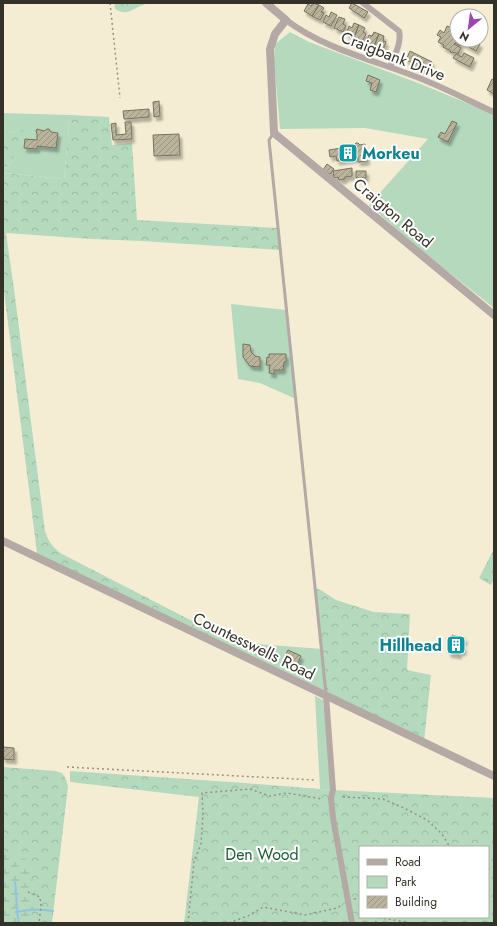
<svg xmlns="http://www.w3.org/2000/svg" width="497" height="926" viewBox="0 0 497 926" font-family="Jost,sans-serif">
<defs>
<pattern id="forest-crowns" width="20" height="18" patternUnits="userSpaceOnUse"><rect width="20" height="18" fill="#b4d9bd"/><path d="M2 6a3 3 0 1 1 6 0M12 15a3 3 0 1 1 6 0" fill="none" stroke="#9bbba2"/></pattern>
<pattern id="wetland-marsh" width="20" height="14" patternUnits="userSpaceOnUse"><rect width="20" height="14" fill="#b4d9bd"/><path d="M1 5h8M5 5V1M11 12h8M15 12V8" fill="none" stroke="#9bbba2"/></pattern>
<pattern id="building-hatch" width="6" height="6" patternUnits="userSpaceOnUse"><rect width="6" height="6" fill="#bbb49d"/><path d="M-1 1l2-2M0 6l6-6M5 7l2-2" fill="none" stroke="#999380"/></pattern>
<filter id="shadow"><feDropShadow dx="2.5" dy="4" stdDeviation="1" flood-color="#0004"/></filter>
</defs>
<rect width="100%" height="100%" fill="#f4edd4"/>
<path fill="#b4d9bd" d="M 290,32 L 309,42 L 418,83 L 494,114 L 494,308 L 412,243 L 369,205 L 428,139 L 365,128 L 280,129 L 274,61 L 275,44 Z
M 3,113 L 69,115 L 68,142 L 71,143 L 71,147 L 67,147 L 64,179 L 3,173 L 3,171 L 11,163 L 21,131 L 12,133 L 3,129 Z
M 231,304 L 286,310 L 296,399 L 260,383 L 238,379 Z
M 233,642 L 322,649 L 326,696 L 222,647 Z
M 315,696 L 323,700 L 333,790 L 320,789 Z"/>
<path fill="url(#forest-crowns)" fill-rule="evenodd" d="M 114,3 L 158,3 C 153,4 149,3 145,4 C 133,8 128,17 115,9 Z
M 69,115 L 109,117 L 112,145 L 132,143 L 137,220 L 278,228 L 280,250 L 142,241 L 92,239 L 6,233 L 14,289 L 45,531 C 48,541 53,548 62,554 L 233,642 L 222,647 L 37,553 L 3,283 L 3,173 L 64,179 L 67,147 L 71,147 L 71,143 L 68,142 Z
M 3,129 L 12,133 L 24,130 L 22,151 L 15,152 L 11,163 L 3,171 Z
M 494,549 L 494,579 L 491,585 L 479,578 Z
M 316,589 L 319,589 L 336,600 L 374,612 L 410,614 L 407,670 L 431,675 L 424,742 L 326,696 Z
M 3,767 L 55,771 L 62,773 L 66,779 L 68,786 L 52,923 L 3,923 Z
M 70,771 L 245,783 L 333,790 L 494,798 L 494,923 L 184,923 L 199,797 L 70,782 ZM 360,847 L 488,847 L 488,917 L 360,917 Z"/>
<path fill="url(#wetland-marsh)" d="M 3,854 L 26,859 L 35,887 L 34,909 L 26,923 L 3,923 Z"/>
<g fill="none" stroke-linecap="round" stroke-linejoin="round">
<path stroke="#93c4df" stroke-width="2" d="M 15,882 C 17,896 16,910 19,923
M 16,912 C 29,909 40,909 53,911"/>
</g>
<path fill="url(#building-hatch)" stroke="#79725c" filter="url(#shadow)" d="M 313,3 L 319,5 L 312,16 L 304,11 L 308,4 L 311,6 Z
M 352,3 L 368,12 L 364,18 L 349,8 Z
M 319,5 L 324,8 L 321,12 L 324,13 L 320,20 L 312,16 Z
M 331,12 L 337,15 L 331,26 L 323,22 L 326,15 L 329,17 Z
M 339,17 L 345,19 L 343,24 L 346,26 L 343,32 L 334,28 Z
M 354,23 L 359,25 L 354,37 L 346,34 L 349,26 L 352,28 Z
M 359,25 L 365,28 L 363,32 L 366,34 L 363,41 L 354,37 Z
M 447,26 L 457,30 L 457,40 L 473,40 L 480,44 L 476,51 L 462,43 L 460,46 L 455,43 L 454,44 L 461,48 L 458,54 L 454,52 L 453,53 L 450,52 L 451,51 L 443,47 L 444,45 L 438,42 L 441,37 L 437,35 L 440,30 L 444,33 Z
M 374,32 L 379,34 L 374,46 L 366,42 L 369,35 L 372,36 Z
M 379,34 L 384,36 L 383,41 L 386,42 L 383,50 L 374,46 Z
M 410,51 L 432,62 L 428,72 L 411,65 L 412,63 L 406,60 Z
M 464,53 L 474,58 L 470,67 L 453,58 L 456,54 L 462,57 Z
M 368,75 L 380,80 L 376,92 L 370,90 L 372,83 L 366,81 Z
M 492,79 L 494,80 L 494,94 L 487,90 Z
M 159,101 L 160,116 L 154,117 L 153,102 Z
M 149,109 L 149,117 L 124,119 L 123,111 Z
M 452,121 L 457,123 L 448,142 L 438,137 L 441,132 L 445,134 Z
M 125,122 L 131,122 L 132,139 L 113,140 L 111,124 L 116,123 L 116,135 L 126,134 Z
M 37,129 L 44,131 L 47,129 L 49,129 L 51,132 L 58,133 L 56,148 L 37,146 L 37,149 L 24,148 L 25,139 L 37,140 L 37,134 L 36,131 Z
M 179,134 L 180,155 L 154,156 L 153,135 Z
M 356,143 L 358,143 L 360,145 L 365,144 L 367,161 L 358,162 L 358,158 L 337,161 L 336,156 L 330,157 L 329,150 L 354,146 Z
M 327,164 L 334,169 L 330,174 L 323,170 Z
M 352,168 L 352,176 L 345,177 L 345,179 L 339,180 L 338,177 L 334,178 L 333,171 Z
M 356,171 L 366,171 L 366,178 L 356,178 Z
M 243,344 L 250,345 L 251,352 L 255,356 L 260,357 L 260,367 L 250,366 L 243,357 Z
M 269,354 L 286,354 L 286,362 L 284,362 L 283,370 L 274,370 L 274,374 L 269,373 L 270,365 L 266,365 L 267,357 L 269,358 Z
M 452,635 L 465,638 L 464,642 L 461,642 L 461,643 L 463,644 L 463,647 L 464,648 L 463,652 L 459,651 L 459,655 L 448,653 Z
M 288,650 L 301,656 L 297,665 L 284,658 Z
M 3,747 L 14,748 L 14,760 L 3,759 Z"/>
<g fill="none" stroke-linecap="round" stroke-linejoin="round">
<path stroke="#989281" stroke-width="1.5" stroke-dasharray="2 3" stroke-linecap="butt" d="M 110,3 L 120,98
M 67,767 L 315,780
M 343,797 L 383,799 L 404,808 L 427,820 L 442,834 L 450,847
M 488,869 L 494,867
M 28,892 L 40,897 L 41,906 L 39,923
M 354,899 L 360,898
M 188,923 L 194,862 L 201,844 L 203,814 L 202,793 L 250,789 L 270,796 L 287,793 L 322,799
M 229,923 L 250,915 L 263,907 L 305,915 L 337,908 L 342,905
M 376,923 L 375,917 L 412,923"/>
<path stroke="#b5a9a6" stroke-width="3" d="M 273,134 L 269,140 L 326,694"/>
<path stroke="#b5a9a6" stroke-width="6" d="M 363,3 L 399,31 C 402,43 394,56 390,67
M 286,20 C 323,48 370,59 414,76 C 441,86 467,100 494,112
M 326,696 L 333,790 L 331,798 L 333,818 L 352,923"/>
<path stroke="#b5a9a6" stroke-width="8" d="M 266,3 L 286,20 L 275,34 L 270,49 L 274,133 L 494,315
M 3,541 L 494,776"/>
</g>
<defs>
<g id="building-square" transform="scale(1)"><rect x="-9" y="-9" width="18" height="18" rx="4" fill="#0f9aa8" stroke="#fff"/><path d="M-4-6H4V6H1V3H-1V6H-4ZM-2.5-4.3h1.7v1.8h-1.7ZM.8-4.3h1.7v1.8H.8ZM-2.5-1h1.7V.8h-1.7ZM.8-1h1.7V.8H.8Z" fill="#fff"/></g>
</defs>
<g fill-rule="evenodd">
<use href="#building-square" x="348" y="153"/>
<use href="#building-square" x="456" y="645"/>
</g>
<g text-anchor="middle" dominant-baseline="central" stroke-width="4" stroke-linejoin="round" paint-order="stroke">
<g font-size="16" fill="#343128" stroke="#fff">
<text transform="translate(393 56) rotate(21)">Craigbank Drive</text>
<text transform="translate(393 213) rotate(40)">Craigton Road</text>
<text transform="translate(254 646) rotate(26)">Countesswells Road</text>
</g>
<g font-size="16" font-weight="bold" fill="#0d838f" stroke="#fff" text-anchor="start">
<text x="362" y="153">Morkeu</text>
<text x="442" y="645" text-anchor="end">Hillhead</text>
</g>
<g font-size="16" fill="#1d5e35" stroke="#fff">
<text x="262" y="854">Den Wood</text>
</g>
</g>
<rect width="497" height="926" fill="none" stroke="#343128" stroke-width="8"/>
<rect x="359" y="846" width="130" height="72" fill="#ffffff" stroke="#aeada9"/>
<rect x="367" y="859" width="20" height="6" fill="#b5a9a6" stroke="#aeada9"/>
<text x="395" y="866" font-size="12" fill="#343128">Road</text>
<rect x="367" y="876" width="20" height="12" fill="#b4d9bd" stroke="#aeada9"/>
<text x="395" y="886" font-size="12" fill="#343128">Park</text>
<rect x="367" y="896" width="20" height="12" fill="url(#building-hatch)" stroke="#aeada9"/>
<text x="395" y="906" font-size="12" fill="#343128">Building</text>
<g transform="translate(469 28) rotate(209)"><circle r="19" fill="#ffffff" stroke="#aeada9"/>
<path d="M0-3L7 15L0 10L-7 15Z" fill="#9f45b0"/>
<text y="-6" font-size="11" font-weight="bold" text-anchor="middle" fill="#343128">N</text>
</g>
</svg>
